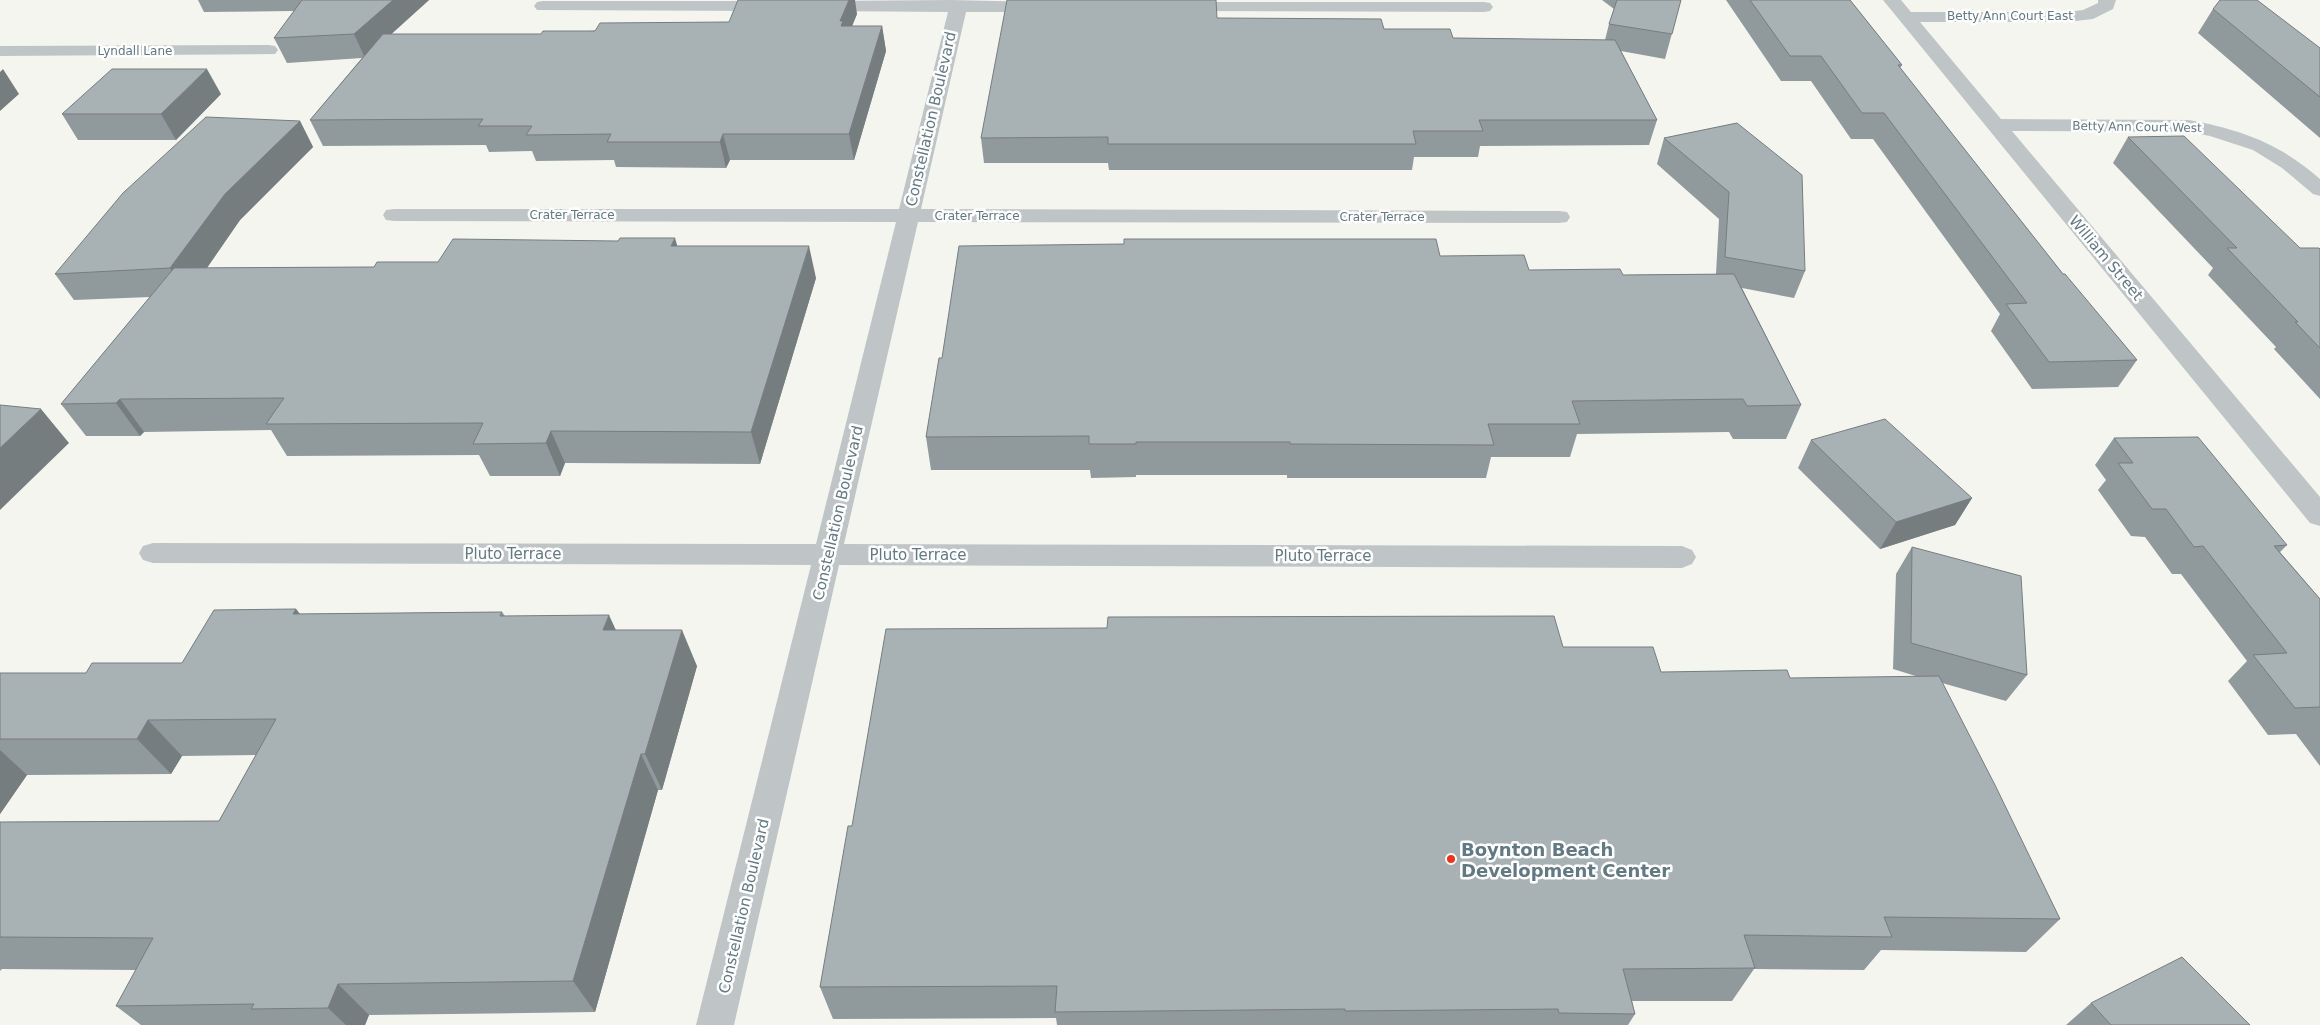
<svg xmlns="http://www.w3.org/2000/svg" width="2320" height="1025" viewBox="0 0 2320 1025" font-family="'DejaVu Sans',sans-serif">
<rect width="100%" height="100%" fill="#f5f5f0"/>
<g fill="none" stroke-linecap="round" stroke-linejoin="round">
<path fill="#bfc5c7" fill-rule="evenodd" d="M 951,0 L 1044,2 L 1050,3 L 1053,7 L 1050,11 L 1044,12 L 966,12 L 921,209 L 1559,211 L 1567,212 L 1570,217 L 1567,222 L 1559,223 L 918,222 L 844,544 L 1682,546 L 1692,550 L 1696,557 L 1692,564 L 1682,568 L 839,565 L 734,1025 L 696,1025 L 811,565 L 153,563 L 143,560 L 139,553 L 143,546 L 153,543 L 816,544 L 896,222 L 394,221 L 386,220 L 383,215 L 386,210 L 394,209 L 899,209 L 948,12 L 819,11 L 813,10 L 810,6 L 813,2 L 819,1 Z
M 1883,0 L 1901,0 L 1911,12 L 2067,12 L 2083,10 L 2098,3 L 2098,0 L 2116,0 L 2113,9 L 2093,19 L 2067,22 L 1920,22 L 2001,119 L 2189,120 C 2242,130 2279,143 2320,179 L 2320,196 L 2313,194 L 2282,168 L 2253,150 L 2210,136 L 2189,132 L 2012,131 L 2320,497 L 2320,526 L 2310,523 Z
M 543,1 L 774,1 L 780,2 L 783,6 L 780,10 L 774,11 L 537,10 L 534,6 L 537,2 Z
M 1179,2 L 1484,2 L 1490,3 L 1493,7 L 1490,11 L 1484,12 L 1173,11 L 1170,7 L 1173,3 Z
M 269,45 L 275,46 L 278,50 L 275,54 L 0,56 L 0,46 Z"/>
</g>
<path fill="#90999c" d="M 198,0 L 429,0 L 391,34 L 541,34 L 857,14 L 852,26 L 882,26 L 886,51 L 854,160 L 730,160 L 726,168 L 616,167 L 614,160 L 536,161 L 532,151 L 489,152 L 486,145 L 323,146 L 310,120 L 362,58 L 287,63 L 274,38 L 294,11 L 204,12 Z
M 1602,0 L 1681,0 L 1665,59 L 1621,51 L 1657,120 L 1649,145 L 1480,146 L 1478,157 L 1414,157 L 1412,170 L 1109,170 L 1108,163 L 984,163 L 981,138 L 1217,18 L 1384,29 L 1453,38 L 1605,40 L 1609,24 L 1614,9 Z
M 1726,0 L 1850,0 L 1902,65 L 1900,68 L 2063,274 L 2137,360 L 2118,387 L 2032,389 L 1991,331 L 2000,314 L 1873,139 L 1851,139 L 1811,81 L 1781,81 Z
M 2213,9 L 2320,48 L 2320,138 L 2198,33 Z
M 221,94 L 176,140 L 78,140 L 62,114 Z
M 300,121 L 313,147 L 240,220 L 207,268 L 374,267 L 677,246 L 816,278 L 760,464 L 565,463 L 560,476 L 490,476 L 479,455 L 287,456 L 271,430 L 144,432 L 140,436 L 86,436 L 61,404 L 150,297 L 74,300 L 55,274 Z
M 1737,123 L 1805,271 L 1794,298 L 1742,288 L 1801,405 L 1786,439 L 1733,439 L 1729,432 L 1577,434 L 1570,457 L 1491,457 L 1486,478 L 1287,478 L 1287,475 L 1136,475 L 1136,477 L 1091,478 L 1090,470 L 931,470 L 926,437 L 942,358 L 1529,270 L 1623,275 L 1716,274 L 1719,219 L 1657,164 L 1664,138 Z
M 2128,137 L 2300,248 L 2320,249 L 2320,399 L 2274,349 L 2276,347 L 2208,275 L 2213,268 L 2113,163 Z
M 2114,438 L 2287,545 L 2280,552 L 2320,599 L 2320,766 L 2296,734 L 2268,735 L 2228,681 L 2247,661 L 2181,574 L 2172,574 L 2145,537 L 2131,536 L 2098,490 L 2106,480 L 2095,465 Z
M 1811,440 L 1972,498 L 1955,525 L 1880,549 L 1798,468 Z
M 1912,547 L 2027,675 L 2006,701 L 1942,683 L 2060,919 L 2026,952 L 1881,950 L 1864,970 L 1754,969 L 1732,1001 L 1632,1001 L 1635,1014 L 1628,1025 L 1057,1025 L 1056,1018 L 833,1019 L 820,987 L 852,826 L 1563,647 L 1661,672 L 1790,678 L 1919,677 L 1893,669 L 1896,574 Z
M 296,609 L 300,614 L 502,612 L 505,616 L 616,630 L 697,666 L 662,790 L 658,790 L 595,1012 L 369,1015 L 365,1025 L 141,1025 L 116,1006 L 136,970 L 2,969 L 0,971 L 0,822 L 219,821 L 256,755 L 182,756 L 171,774 L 27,775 L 0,814 L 0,673 L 86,673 L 182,663 Z
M 2091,1003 L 2250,1025 L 2066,1025 Z"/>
<path fill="#767d7f" d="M 393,0 L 429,0 L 365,58 L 354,34 Z
M 849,0 L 855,0 L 857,14 L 846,41 L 845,51 L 840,21 Z
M 882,26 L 886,51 L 854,160 L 849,134 Z
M 3,69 L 19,94 L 0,111 L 0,72 Z
M 207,69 L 221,94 L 176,140 L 161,114 Z
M 300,121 L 313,147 L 240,220 L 188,295 L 170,268 L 225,194 Z
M 723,134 L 730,160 L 726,168 L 720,142 Z
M 675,238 L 684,269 L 671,246 Z
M 809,246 L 816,278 L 760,464 L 751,432 Z
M 120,399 L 144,432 L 140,436 L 116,403 Z
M 41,409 L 69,443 L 0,510 L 0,448 Z
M 551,431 L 565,463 L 560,476 L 546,443 Z
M 1972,498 L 1955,525 L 1880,549 L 1896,522 Z
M 296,609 L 323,645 L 293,614 Z
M 609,615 L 626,652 L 603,630 Z
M 682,630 L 697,666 L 662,790 L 645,754 Z
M 148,720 L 182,756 L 171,774 L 137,739 Z
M 0,750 L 27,775 L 0,814 Z
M 641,754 L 658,790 L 595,1012 L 573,981 Z
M 338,984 L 369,1015 L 365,1025 L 346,1025 L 328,1008 Z"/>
<path fill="#a8b2b5" stroke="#767d7f" d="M 302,0 L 393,0 L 354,34 L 274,38 Z
M 738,0 L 849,0 L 840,21 L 843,21 L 841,26 L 882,26 L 849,134 L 723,134 L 720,142 L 607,142 L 611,134 L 526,135 L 532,126 L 478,126 L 483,119 L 310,120 L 383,34 L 541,34 L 543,31 L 595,31 L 600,23 L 729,22 Z
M 1007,0 L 1216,0 L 1217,18 L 1381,19 L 1384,29 L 1450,29 L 1453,38 L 1615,40 L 1657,120 L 1479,120 L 1483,131 L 1413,131 L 1416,144 L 1108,144 L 1108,137 L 981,138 Z
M 1617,0 L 1681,0 L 1672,34 L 1609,24 Z
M 1750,0 L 1850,0 L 1902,65 L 1898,65 L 2063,274 L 2065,274 L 2137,360 L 2049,362 L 2006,304 L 2027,303 L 1884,113 L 1862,113 L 1821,56 L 1790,56 Z
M 2220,0 L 2257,0 L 2320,48 L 2320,97 L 2213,9 Z
M 112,69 L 207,69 L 161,114 L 62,114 Z
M 206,117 L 300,121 L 225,194 L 170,268 L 55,274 L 123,193 Z
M 1737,123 L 1802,175 L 1805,271 L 1725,257 L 1729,192 L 1664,138 Z
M 2184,136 L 2300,248 L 2319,248 L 2320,249 L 2320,348 L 2295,322 L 2298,322 L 2227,248 L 2237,248 L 2128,137 Z
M 620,238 L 675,238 L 671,246 L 809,246 L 751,432 L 551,431 L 546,443 L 473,444 L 483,423 L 266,424 L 284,398 L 120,399 L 116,403 L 61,404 L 174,268 L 374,267 L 377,262 L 438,262 L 453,239 L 618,241 Z
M 1124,239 L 1436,239 L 1440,256 L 1524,255 L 1529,270 L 1620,269 L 1623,275 L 1734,274 L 1801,405 L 1747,406 L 1743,399 L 1572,401 L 1580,424 L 1488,424 L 1494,445 L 1290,444 L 1290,442 L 1136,442 L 1136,444 L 1089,444 L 1089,436 L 926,437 L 939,358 L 942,358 L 959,246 L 1124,244 Z
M 0,405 L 41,409 L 0,448 Z
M 1885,419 L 1972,498 L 1896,522 L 1811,440 Z
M 2198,437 L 2287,545 L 2274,546 L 2320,599 L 2320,707 L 2295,708 L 2253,655 L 2287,653 L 2203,546 L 2194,547 L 2166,509 L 2152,509 L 2118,463 L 2133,463 L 2114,438 Z
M 1912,547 L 2021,576 L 2027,675 L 1911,643 Z
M 296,609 L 293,614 L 502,612 L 500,616 L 609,615 L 603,630 L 682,630 L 645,754 L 641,754 L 573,981 L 338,984 L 328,1008 L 251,1009 L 254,1004 L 116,1006 L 153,938 L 0,937 L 0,822 L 219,821 L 276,719 L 148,720 L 137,739 L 0,739 L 0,673 L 86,673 L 92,663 L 182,663 L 214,610 Z
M 1554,616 L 1563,647 L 1653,647 L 1661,672 L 1787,670 L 1790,678 L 1939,676 L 1995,785 L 2060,919 L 1884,917 L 1892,937 L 1744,935 L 1755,968 L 1623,969 L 1635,1014 L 1559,1013 L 1558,1009 L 1345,1011 L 1345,1009 L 1055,1012 L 1057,986 L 820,987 L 848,826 L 852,826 L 886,629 L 1107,628 L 1108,617 Z
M 2182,957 L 2250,1025 L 2111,1025 L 2091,1003 Z"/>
<circle fill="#ed3618" stroke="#fff" stroke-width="2" cx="1451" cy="859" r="5"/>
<g text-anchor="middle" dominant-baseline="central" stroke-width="5" stroke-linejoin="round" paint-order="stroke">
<g font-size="12" fill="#627883" stroke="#fff">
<text x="2010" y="16">Betty Ann Court East</text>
<text x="135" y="51">Lyndall Lane</text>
<text transform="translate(2137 127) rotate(1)">Betty Ann Court West</text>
<text x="572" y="215">Crater Terrace</text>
<text x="977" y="216">Crater Terrace</text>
<text x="1382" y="217">Crater Terrace</text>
</g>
<g font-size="15" fill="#627883" stroke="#fff">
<text transform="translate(931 119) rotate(-77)">Constellation Boulevard</text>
<text transform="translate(2106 258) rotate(50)">William Street</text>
<text transform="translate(838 513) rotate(-77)">Constellation Boulevard</text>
<text x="513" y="554">Pluto Terrace</text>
<text x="918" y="555">Pluto Terrace</text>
<text x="1323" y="556">Pluto Terrace</text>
<text transform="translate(744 906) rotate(-77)">Constellation Boulevard</text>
</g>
<g font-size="18" font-weight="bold" fill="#627883" stroke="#fff" text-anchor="start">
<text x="1461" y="849">Boynton Beach<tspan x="1461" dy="21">Development Center</tspan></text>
</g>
</g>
</svg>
